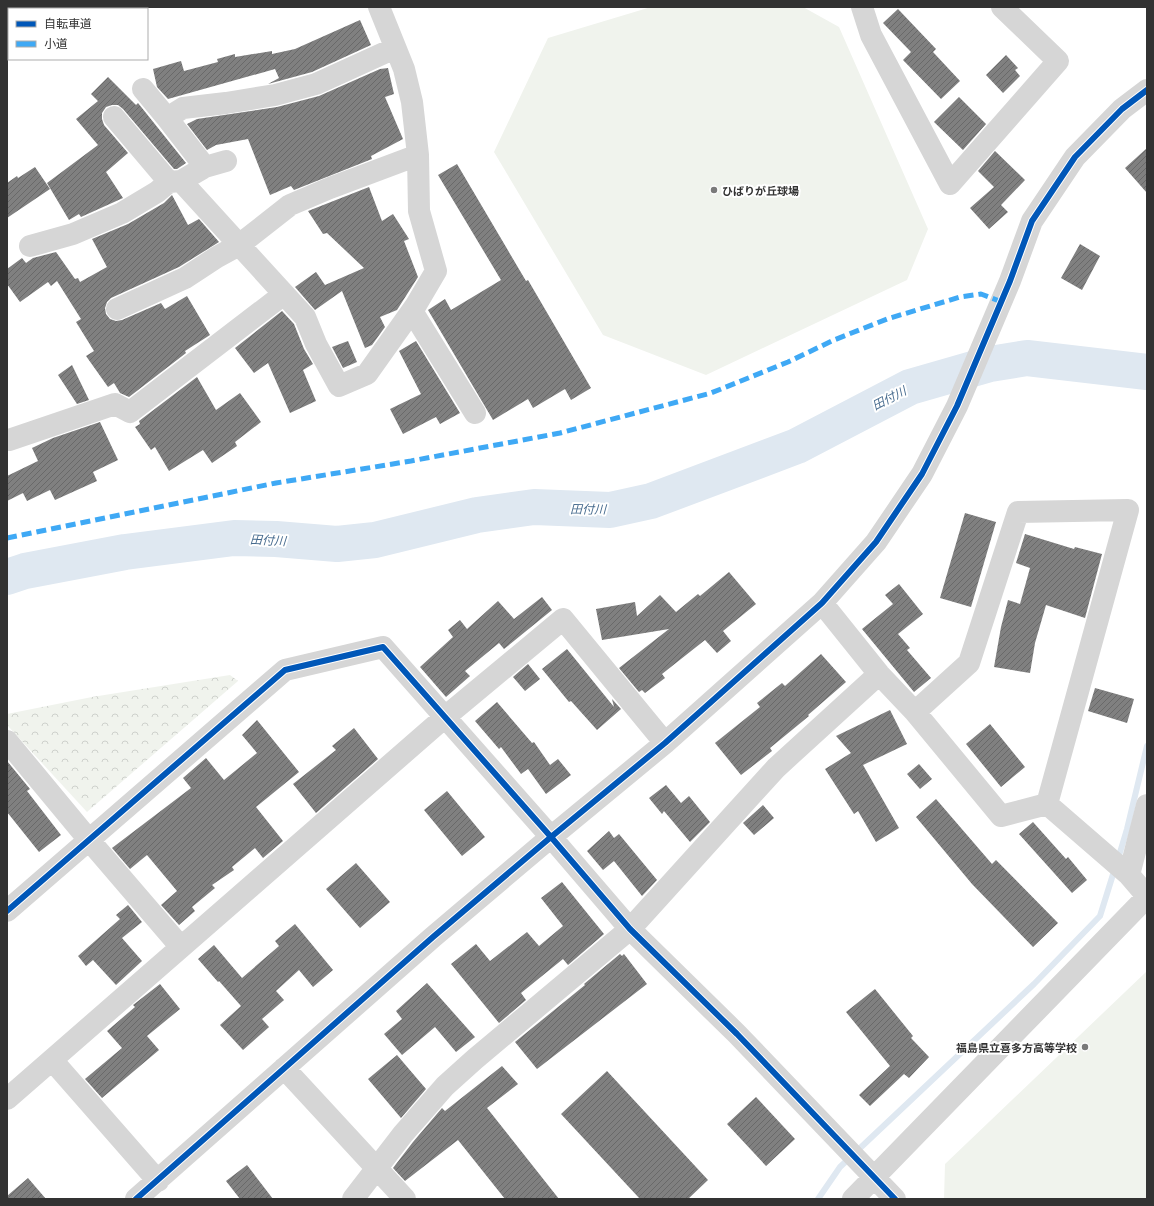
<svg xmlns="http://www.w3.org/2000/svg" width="1154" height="1206" viewBox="0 0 1154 1206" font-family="'Golos Text','Noto Sans JP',sans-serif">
<defs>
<pattern id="forest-crowns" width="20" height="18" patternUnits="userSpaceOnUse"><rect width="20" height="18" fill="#f0f3ed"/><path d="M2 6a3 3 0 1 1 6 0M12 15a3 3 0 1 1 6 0" fill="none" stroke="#ced1cc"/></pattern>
<pattern id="building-hatch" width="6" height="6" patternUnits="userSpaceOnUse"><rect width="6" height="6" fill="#808080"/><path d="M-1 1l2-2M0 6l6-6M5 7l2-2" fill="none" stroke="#696969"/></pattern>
</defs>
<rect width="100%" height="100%" fill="#fff"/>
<path fill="#f0f3ed" d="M 651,7 L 803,7 L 839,27 L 928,229 L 907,280 L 706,375 L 603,335 L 494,152 L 548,38 Z
M 1147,971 L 1147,1199 L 944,1199 L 945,1164 Z"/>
<path fill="url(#forest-crowns)" d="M 230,675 L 238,681 L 87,812 L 7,725 L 7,714 L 92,697 Z"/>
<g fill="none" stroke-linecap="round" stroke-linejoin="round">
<path stroke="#dfe8f1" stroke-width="6" d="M 1118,859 L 1127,829 L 1147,746
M 818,1199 L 840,1167 L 1034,984 L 1100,916 L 1115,868"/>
<path stroke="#dfe8f1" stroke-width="36" d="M 7,577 L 25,571 L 125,552 L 234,538 L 276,539 L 337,544 L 375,540 L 477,515 L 534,507 L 610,510 L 651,501 L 797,446 L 910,387 L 990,364 L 1027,358 L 1147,372"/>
</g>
<path fill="url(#building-hatch)" d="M 898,9 L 936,49 L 933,52 L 960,81 L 941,99 L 903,60 L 911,52 L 883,23 Z
M 360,20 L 371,45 L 312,72 L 268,84 L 279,78 L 275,69 L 168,99 L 157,87 L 153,69 L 181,61 L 184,71 L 218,62 L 217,59 L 235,54 L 235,57 L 272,51 L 272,54 L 295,49 Z
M 1006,55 L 1018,68 L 1015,70 L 1020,76 L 1003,93 L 986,75 Z
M 388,68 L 394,94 L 385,97 L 403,139 L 371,156 L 372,159 L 294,190 L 291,186 L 270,195 L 248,139 L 216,145 L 207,150 L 187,124 L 197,119 L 277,107 L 319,96 L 380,69 Z
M 108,77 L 136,105 L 138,103 L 186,163 L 177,169 L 174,169 L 123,109 L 118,105 L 112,105 L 106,107 L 102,113 L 102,119 L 104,125 L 128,153 L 106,172 L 123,198 L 81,217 L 79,214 L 69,220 L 47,183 L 98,145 L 76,119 L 98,101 L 91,94 Z
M 959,97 L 986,124 L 963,150 L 934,122 Z
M 1147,148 L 1147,193 L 1125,168 Z
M 995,151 L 1025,180 L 1001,205 L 1008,212 L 989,229 L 970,208 L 994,187 L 978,171 Z
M 457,164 L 526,281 L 528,280 L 591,388 L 571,400 L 565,389 L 533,408 L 528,399 L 493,420 L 428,310 L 445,299 L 451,310 L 501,280 L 438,175 Z
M 35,167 L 50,189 L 7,218 L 7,183 L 17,176 L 18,178 Z
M 369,187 L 382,221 L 393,214 L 409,239 L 404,241 L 418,277 L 397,310 L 380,317 L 385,327 L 372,345 L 365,348 L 342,291 L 315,310 L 295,287 L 316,272 L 325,285 L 364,268 L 327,233 L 323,234 L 308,211 Z
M 172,195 L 188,225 L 199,219 L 219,242 L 179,267 L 111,298 L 107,302 L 105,308 L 106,314 L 110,319 L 116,321 L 122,320 L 161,303 L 165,309 L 187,296 L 210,335 L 185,351 L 186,353 L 129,397 L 120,393 L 114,383 L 108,387 L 86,356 L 94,351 L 76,322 L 81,319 L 57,281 L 51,286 L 48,282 L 20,302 L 7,284 L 7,269 L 22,258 L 26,263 L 33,258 L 56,252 L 75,279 L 78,278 L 80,282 L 107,267 L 92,239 L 128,224 L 164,203 Z
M 1080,244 L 1100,256 L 1082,290 L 1061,278 Z
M 282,311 L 294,324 L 304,349 L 313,364 L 303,370 L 316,401 L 290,413 L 268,363 L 254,373 L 235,348 Z
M 348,341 L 357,362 L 343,368 L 332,347 Z
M 416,341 L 460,413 L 440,424 L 436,417 L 403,434 L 390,409 L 421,394 L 399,351 Z
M 72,365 L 89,400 L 77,404 L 58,375 Z
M 197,377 L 216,410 L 240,393 L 261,422 L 235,442 L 237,446 L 212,463 L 203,450 L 169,471 L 155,447 L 151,450 L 135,427 L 140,424 L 139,421 Z
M 100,422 L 118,460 L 93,472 L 97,481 L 55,500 L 50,490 L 27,501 L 23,493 L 7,501 L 7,476 L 38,461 L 32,448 L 53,438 Z
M 965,513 L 996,522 L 971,607 L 940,598 Z
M 1025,534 L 1074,549 L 1075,547 L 1102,554 L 1085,618 L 1046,605 L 1035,643 L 1030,673 L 994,667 L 1001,627 L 1008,600 L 1020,604 L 1030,568 L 1016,563 Z
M 729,572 L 756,604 L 723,631 L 731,641 L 717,653 L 705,640 L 662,674 L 665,678 L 645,693 L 642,690 L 639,692 L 619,668 L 669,629 L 602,640 L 596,609 L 635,602 L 637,616 L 660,595 L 676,612 L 698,594 L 700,596 Z
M 899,584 L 923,614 L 898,634 L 910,648 L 907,650 L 931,678 L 914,692 L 862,629 L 893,604 L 885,595 Z
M 542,597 L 552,610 L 504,649 L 499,643 L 465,671 L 470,676 L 446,697 L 420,667 L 453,637 L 448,630 L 460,620 L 467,629 L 498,601 L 514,619 Z
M 567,649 L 614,707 L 612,699 L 621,709 L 597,730 L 571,701 L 569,702 L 542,669 Z
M 821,654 L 846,682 L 808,715 L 809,716 L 770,748 L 772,751 L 741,775 L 715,743 L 760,707 L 757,703 L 782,683 L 785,686 Z
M 528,664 L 540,679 L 525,691 L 513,677 Z
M 1095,688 L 1134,699 L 1127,723 L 1088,711 Z
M 497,702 L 532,743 L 534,742 L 550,765 L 558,759 L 571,775 L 546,794 L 528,769 L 521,774 L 501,747 L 499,749 L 475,721 Z
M 890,710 L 907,744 L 863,765 L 899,828 L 876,842 L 858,811 L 854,814 L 825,769 L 851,753 L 836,736 Z
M 257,720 L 299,772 L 256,807 L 283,841 L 263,858 L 255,848 L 232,867 L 234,870 L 212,885 L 215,888 L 192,907 L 195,911 L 179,925 L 161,905 L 177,891 L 147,855 L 130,869 L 112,848 L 191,788 L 183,778 L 206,758 L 224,780 L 257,753 L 242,735 Z
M 990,724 L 1025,767 L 1001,787 L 966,744 Z
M 354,728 L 378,759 L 316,813 L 293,784 L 336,750 L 332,746 Z
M 7,761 L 30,789 L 27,791 L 61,835 L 39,852 L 7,812 Z
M 919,764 L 932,779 L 920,789 L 907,774 Z
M 666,785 L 681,803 L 689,796 L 710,822 L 690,842 L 664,811 L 662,814 L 649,798 Z
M 447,791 L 485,837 L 462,856 L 424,810 Z
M 936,799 L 992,864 L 996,860 L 1058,923 L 1033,947 L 972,884 L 916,817 Z
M 763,805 L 774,818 L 754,835 L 743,823 Z
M 1033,822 L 1066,859 L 1068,857 L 1087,880 L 1072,893 L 1019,834 Z
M 609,831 L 614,838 L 619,834 L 657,880 L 642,896 L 614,861 L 603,870 L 587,851 Z
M 356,863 L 390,902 L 360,928 L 326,889 Z
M 562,882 L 604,934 L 568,965 L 563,959 L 521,993 L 526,1000 L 499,1023 L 451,964 L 476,944 L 490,961 L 527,932 L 539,946 L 563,926 L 541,898 Z
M 128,905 L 142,922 L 122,938 L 142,961 L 116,985 L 93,960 L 86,966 L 78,956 L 120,919 L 116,915 Z
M 295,924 L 333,970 L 313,987 L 299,970 L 276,991 L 284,1000 L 262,1019 L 269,1027 L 243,1050 L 220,1025 L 241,1006 L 219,981 L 218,982 L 198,959 L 214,945 L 242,978 L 279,946 L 275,941 Z
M 620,954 L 622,956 L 624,954 L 647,984 L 537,1069 L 515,1042 L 585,985 L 584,984 Z
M 427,983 L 475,1037 L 456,1052 L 435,1027 L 402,1055 L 384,1034 L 402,1019 L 396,1011 Z
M 160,984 L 180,1009 L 147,1036 L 159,1050 L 102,1098 L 85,1079 L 122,1048 L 107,1031 L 135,1007 L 133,1005 Z
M 875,989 L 913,1036 L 911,1038 L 929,1057 L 909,1078 L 904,1074 L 870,1106 L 859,1095 L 890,1066 L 846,1012 Z
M 397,1055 L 426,1089 L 401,1118 L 368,1079 Z
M 502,1066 L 518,1084 L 487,1108 L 559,1199 L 505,1199 L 458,1140 L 405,1181 L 393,1168 L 413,1142 L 442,1108 L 445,1111 Z
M 607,1071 L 708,1180 L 688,1199 L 640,1199 L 561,1114 Z
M 756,1097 L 795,1139 L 766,1166 L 727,1124 Z
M 247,1165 L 273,1199 L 240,1199 L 226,1181 Z
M 28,1178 L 46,1199 L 7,1199 L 7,1196 Z"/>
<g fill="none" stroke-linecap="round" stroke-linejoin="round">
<path stroke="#d6d6d6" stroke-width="22" d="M 862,7 L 871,35 L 950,184 L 1058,61 L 1002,7
M 143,89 L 167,118 L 205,167
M 114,117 L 169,182
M 167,118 L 183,108 L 226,103 L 275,95 L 316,84 L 395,48
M 181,181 L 284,294
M 30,246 L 73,234 L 122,213 L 157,192 L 169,182 L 181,181 L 205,167 L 226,161
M 117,309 L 185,278 L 217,257 L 239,245 L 290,205 L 330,188 L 418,155
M 412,311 L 475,413
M 9,440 L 115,404 L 130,412 L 284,294 L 305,317 L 316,344 L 339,386 L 367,374 L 416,305 L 436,271 L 419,211 L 418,155 L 412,102 L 404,69 L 379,7
M 822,603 L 879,674 L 915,712 L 1001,816 L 1047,804
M 915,712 L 969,663 L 1018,512 L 1128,510 L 1047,804
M 7,741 L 89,840 L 180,946
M 1047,804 L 1129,875 L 1147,896
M 1129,875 L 1147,805
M 7,911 L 285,670 L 383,647 L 551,837 L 630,929 L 737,1034 L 895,1199
M 52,1060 L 158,1181
M 284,1068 L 405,1199
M 7,1099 L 445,717 L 563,619 L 665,743
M 136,1199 L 433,937 L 551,837 L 665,743 L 822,603 L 876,542 L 922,474 L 957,406 L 1010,281 L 1032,221 L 1075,157 L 1122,109 L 1147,90
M 353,1199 L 403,1134 L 445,1086 L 475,1059 L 630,929 L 776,768 L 879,674
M 853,1199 L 1147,897"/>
<path stroke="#3fa9f5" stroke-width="5" stroke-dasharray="10 5" stroke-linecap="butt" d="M 7,538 L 276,483 L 411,461 L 560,433 L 711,393 L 788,362 L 834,340 L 887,319 L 960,297 L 981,294 L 1002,302"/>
<g stroke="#fff" stroke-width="8">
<path id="cycleway" d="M 7,911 L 285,670 L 383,647 L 551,837 L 630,929 L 737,1034 L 895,1199
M 136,1199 L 433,937 L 551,837 L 665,743 L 822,603 L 876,542 L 922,474 L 957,406 L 1010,281 L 1032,221 L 1075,157 L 1122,109 L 1147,90"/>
</g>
<use href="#cycleway" stroke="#0057b8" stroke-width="6"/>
</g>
<g fill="#7a7a7a" stroke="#fff" stroke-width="1.5">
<circle cx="714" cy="190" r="4"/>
<circle cx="1085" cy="1047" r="4"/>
</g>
<g text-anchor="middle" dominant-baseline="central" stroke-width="4" stroke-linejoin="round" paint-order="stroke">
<g font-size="11" font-weight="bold" fill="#323232" stroke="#fff" text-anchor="start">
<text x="722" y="190">ひばりが丘球場</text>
<text x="1077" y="1047" text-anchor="end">福島県立喜多方高等学校</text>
</g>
<g font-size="12" font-style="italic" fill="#476b8e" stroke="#fff">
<text transform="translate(889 398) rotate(-27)">田付川</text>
<text transform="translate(588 509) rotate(1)">田付川</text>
<text transform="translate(268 540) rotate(3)">田付川</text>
</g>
</g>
<rect width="1154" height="1206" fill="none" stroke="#323232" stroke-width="16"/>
<rect x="8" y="8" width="140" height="52" fill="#ffffff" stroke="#adadad"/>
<rect x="16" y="21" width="20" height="6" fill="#0057b8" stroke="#adadad"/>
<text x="44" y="28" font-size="12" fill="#323232">自転車道</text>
<rect x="16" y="41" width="20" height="6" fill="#3fa9f5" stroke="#adadad"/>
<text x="44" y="48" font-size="12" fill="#323232">小道</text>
</svg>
